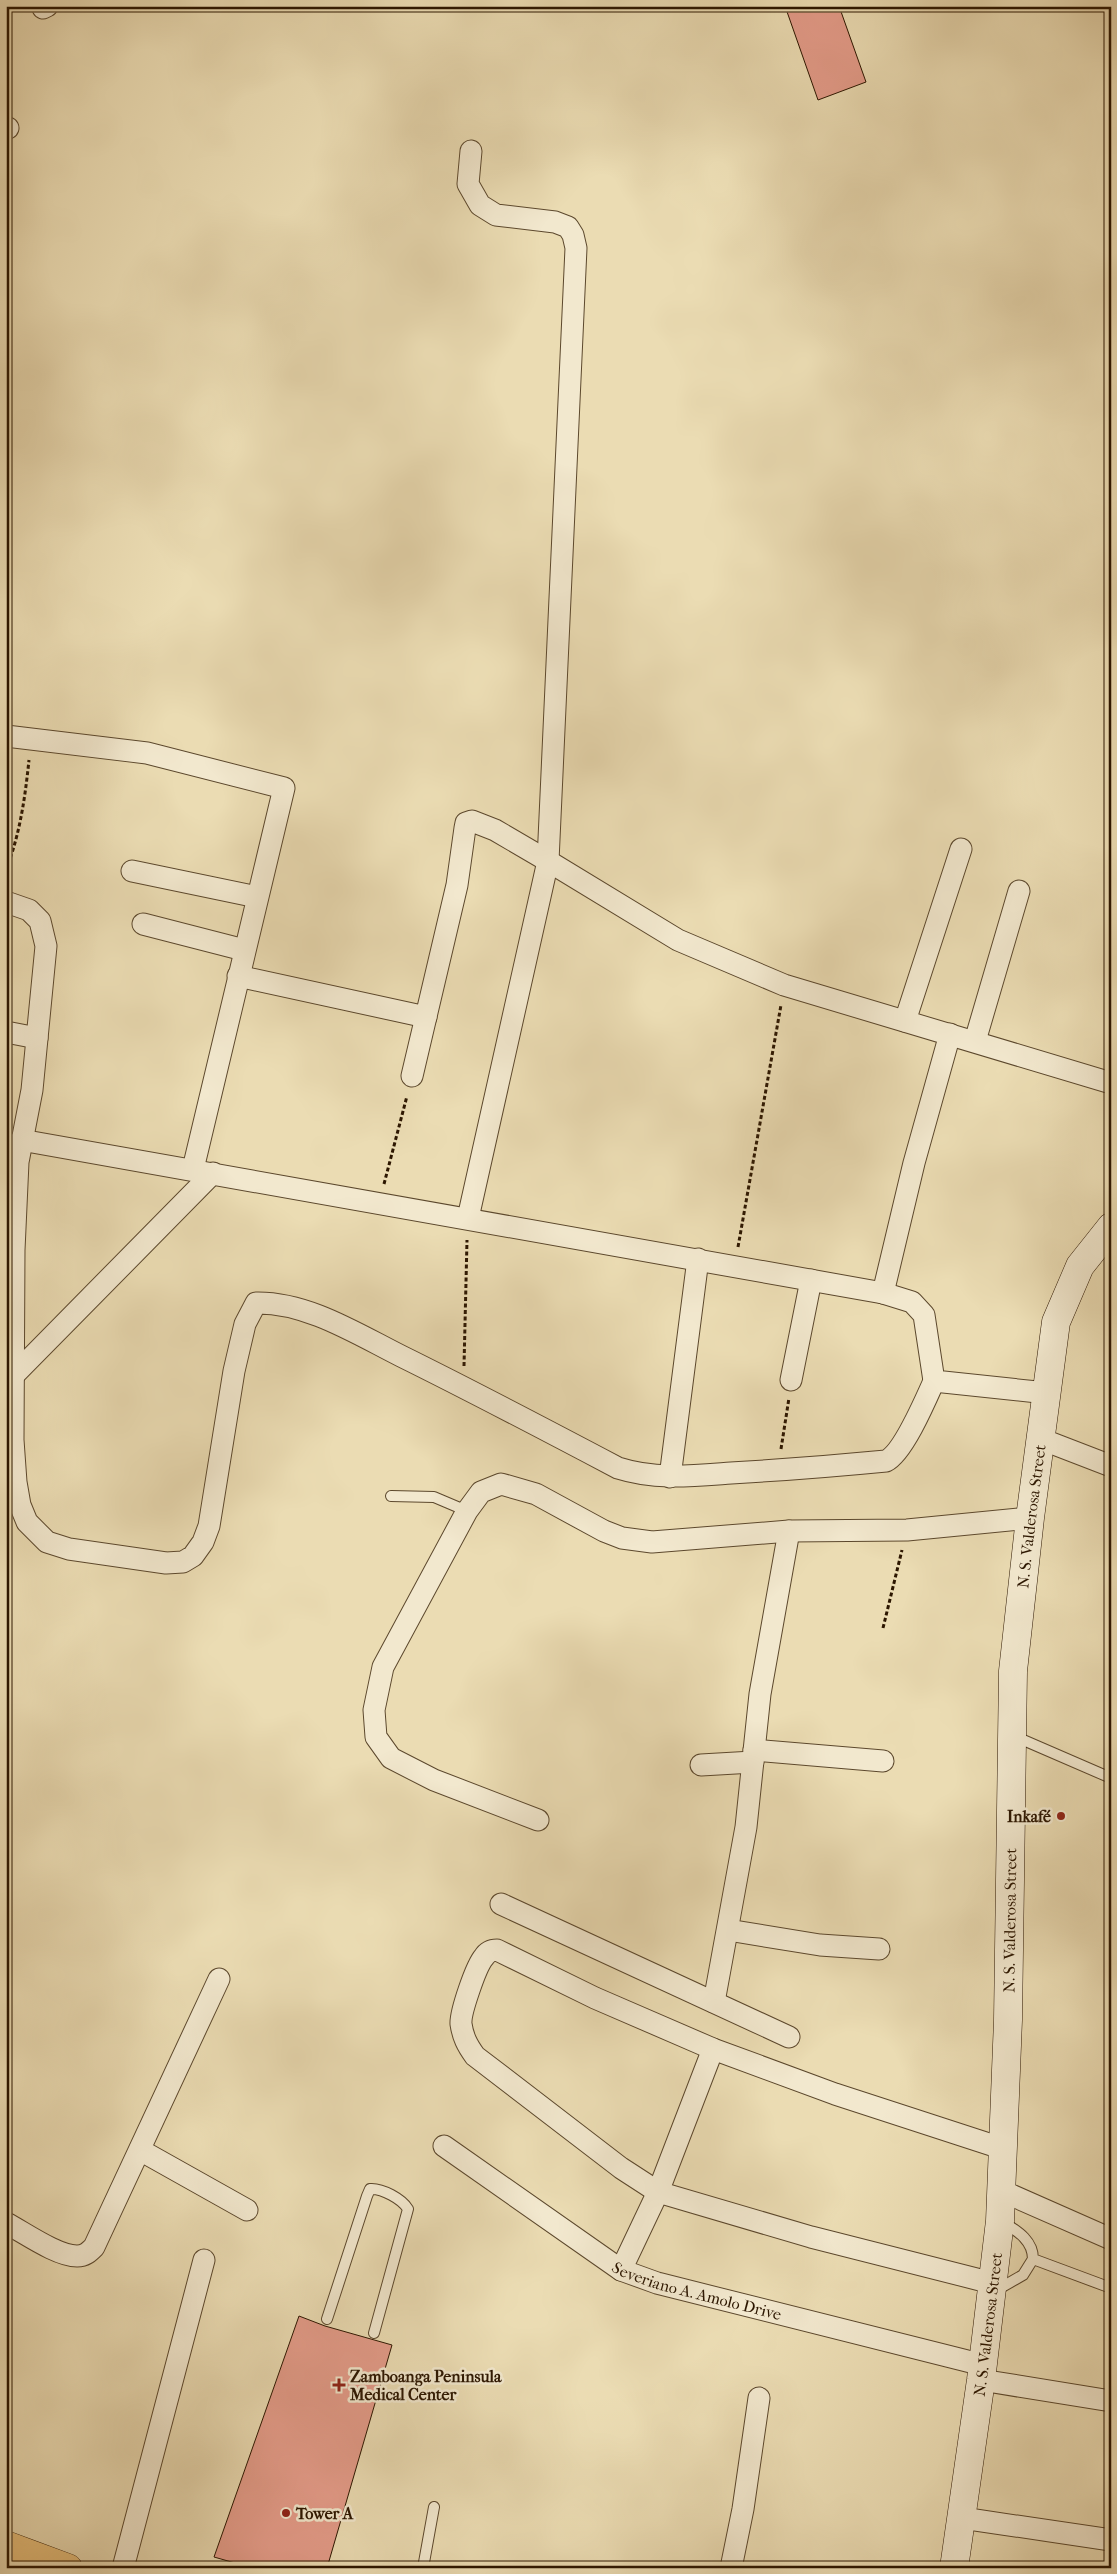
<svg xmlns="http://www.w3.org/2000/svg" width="1117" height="2574" viewBox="0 0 1117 2574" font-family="'IM FELL French Canon',serif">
<rect width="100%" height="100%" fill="#ebdcb3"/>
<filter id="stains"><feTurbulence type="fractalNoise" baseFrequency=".004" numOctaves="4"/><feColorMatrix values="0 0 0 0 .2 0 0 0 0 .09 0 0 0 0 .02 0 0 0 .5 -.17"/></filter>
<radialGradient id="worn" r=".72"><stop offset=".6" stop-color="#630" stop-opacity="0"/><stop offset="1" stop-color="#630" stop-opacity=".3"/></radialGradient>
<path fill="#e49c8a" stroke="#2c1600" d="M 785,6 L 839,6 L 866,82 L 818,100 Z
M 299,2316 L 325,2326 L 392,2345 L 327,2568 L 285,2568 L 286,2565 L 249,2567 L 214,2557 Z"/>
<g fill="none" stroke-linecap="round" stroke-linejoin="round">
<g stroke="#5c482d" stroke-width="12">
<path id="lane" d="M 391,1496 L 434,1497 L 467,1511
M 1014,1736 L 1111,1778
M 1003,2222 C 1017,2231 1033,2240 1033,2259
M 995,2291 L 1023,2275 L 1033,2259 L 1111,2288
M 327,2319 L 367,2196 L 370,2189 C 382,2188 402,2199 408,2209 L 374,2333
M 423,2568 L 434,2507"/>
</g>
<g stroke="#5c482d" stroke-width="23">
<g id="street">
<path d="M 43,8 L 47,6"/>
<path d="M 6,129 L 8,128"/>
<path d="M 6,736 L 147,753 L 284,788 L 193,1169"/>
<path d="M 132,871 L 257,897"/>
<path d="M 6,902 L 29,910 L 40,921 L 46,946 L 32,1090 L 18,1162 L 14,1250 L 13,1440 L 16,1482 L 20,1505 L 27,1522 L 47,1542 L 69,1549 L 166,1563 L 183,1562 L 193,1556 L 203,1542 L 209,1526 L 234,1371 L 245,1324 L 256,1303 C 307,1302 357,1334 401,1356 C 474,1392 546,1430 618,1468 C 656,1480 691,1476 731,1473 C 783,1470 834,1466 886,1461 C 903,1453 926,1399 934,1381"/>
<path d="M 143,924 L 244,950"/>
<path d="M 238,976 L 426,1017"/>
<path d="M 905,1021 L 961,849"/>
<path d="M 6,1032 L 37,1038"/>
<path d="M 975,1041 L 1019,891"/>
<path d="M 412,1076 L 457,885 L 465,828 L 466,823 L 472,821 L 495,830 L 548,861 L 678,940 L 784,985 L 1111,1083"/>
<path d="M 21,1140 L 883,1293 L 912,1302 L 924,1315 L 934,1381 L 1047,1393"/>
<path d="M 468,1218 L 548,861 L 576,248 L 573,235 L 568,227 L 555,222 L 496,215 L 480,205 L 468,184 L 471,151"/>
<path d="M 883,1293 L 914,1163 L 950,1034"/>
<path d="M 12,1377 L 213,1173"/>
<path d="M 791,1380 L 811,1280"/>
<path d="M 1041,1439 L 1111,1466"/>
<path d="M 670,1477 L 698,1259"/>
<path d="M 754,1750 L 883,1761"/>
<path d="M 701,1765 L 753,1762"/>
<path d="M 538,1820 L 434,1780 L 391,1758 L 376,1737 L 374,1710 L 383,1667 L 467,1511 L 481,1492 L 501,1484 L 536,1494 L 604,1531 L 622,1538 L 652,1542 L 789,1531 L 907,1530 L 1030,1518"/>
<path d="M 501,1904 L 789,2037"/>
<path d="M 728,1930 L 820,1945 L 879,1949"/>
<path d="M 714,2002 L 746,1827 L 760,1694 L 789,1531"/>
<path id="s1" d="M 444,2146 L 621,2270 L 657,2283 L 983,2365"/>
<path d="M 140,2150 L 247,2210"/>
<path d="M 1002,2191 L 1111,2239"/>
<path d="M 6,2223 C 25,2233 57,2256 77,2256 C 85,2256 89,2252 94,2247 L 219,1979"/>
<path d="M 621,2270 L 658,2192 L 713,2049"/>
<path d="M 992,2283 L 811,2237 L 658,2192 L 621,2168 L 475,2056 C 467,2045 463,2037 461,2024 C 460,2013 476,1966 484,1957 C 487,1952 491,1950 497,1950 L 595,1998 L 713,2049 L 835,2094 L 1004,2149"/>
<path d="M 981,2380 L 1111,2401"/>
<path d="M 962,2518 L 1111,2540"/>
<path d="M 123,2568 L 204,2260"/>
<path d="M 731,2568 L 743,2509 L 759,2398"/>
</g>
</g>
<g stroke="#2c1600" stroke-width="29">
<g id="secondary">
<path id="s2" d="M 954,2568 L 981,2380 L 1000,2221 L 1008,2020 L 1013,1671 L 1030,1518 L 1056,1322 L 1080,1266 L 1111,1227"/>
</g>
</g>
<g stroke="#2c1600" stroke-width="29">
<path id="highway" d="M 6,2545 L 68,2568"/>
</g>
<path stroke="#2c1600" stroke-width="3" stroke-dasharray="4 2.5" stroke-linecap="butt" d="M 6,870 C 20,834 25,798 29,760
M 384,1184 L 407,1096
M 738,1247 L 781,1005
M 464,1366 L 467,1240
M 781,1449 L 789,1398
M 883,1628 L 902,1550"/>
<use href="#lane" stroke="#f2e8ce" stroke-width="10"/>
<use href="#street" stroke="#f2e8ce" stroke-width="21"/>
<use href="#secondary" stroke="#f2e8ce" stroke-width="28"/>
<use href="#highway" stroke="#e6be7a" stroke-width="28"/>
</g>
<g fill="#8f2418" stroke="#f2e8ce" stroke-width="2">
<circle cx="1061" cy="1816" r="5"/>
<path d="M336.5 2377.5h5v5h5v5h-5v5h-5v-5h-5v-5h5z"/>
<circle cx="286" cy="2513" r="5"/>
</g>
<g text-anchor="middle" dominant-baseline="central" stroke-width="5" stroke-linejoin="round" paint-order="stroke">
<g font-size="16" fill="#2c1600" stroke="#f2e8ce">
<text stroke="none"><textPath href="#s2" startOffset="1056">N. S. Valderosa Street</textPath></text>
<text stroke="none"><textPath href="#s2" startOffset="651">N. S. Valderosa Street</textPath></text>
<text stroke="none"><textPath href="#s1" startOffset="295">Severiano A. Amolo Drive</textPath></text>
<text stroke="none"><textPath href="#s2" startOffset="246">N. S. Valderosa Street</textPath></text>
</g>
<g font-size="16" font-weight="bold" fill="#2c1600" stroke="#f2e8ce" text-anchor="start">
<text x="1051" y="1816" text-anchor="end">Inkafé</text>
<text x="350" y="2376">Zamboanga Peninsula<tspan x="350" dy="18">Medical Center</tspan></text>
<text x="296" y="2513">Tower A</text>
</g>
</g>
<rect width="1117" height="2574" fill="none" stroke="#ebdcb3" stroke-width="25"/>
<rect x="8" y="8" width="1102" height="2559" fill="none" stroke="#2c1600" stroke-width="2.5"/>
<rect x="12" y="12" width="1092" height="2549" fill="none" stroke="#2c1600"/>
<rect width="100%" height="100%" filter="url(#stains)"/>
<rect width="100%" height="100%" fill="url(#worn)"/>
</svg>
